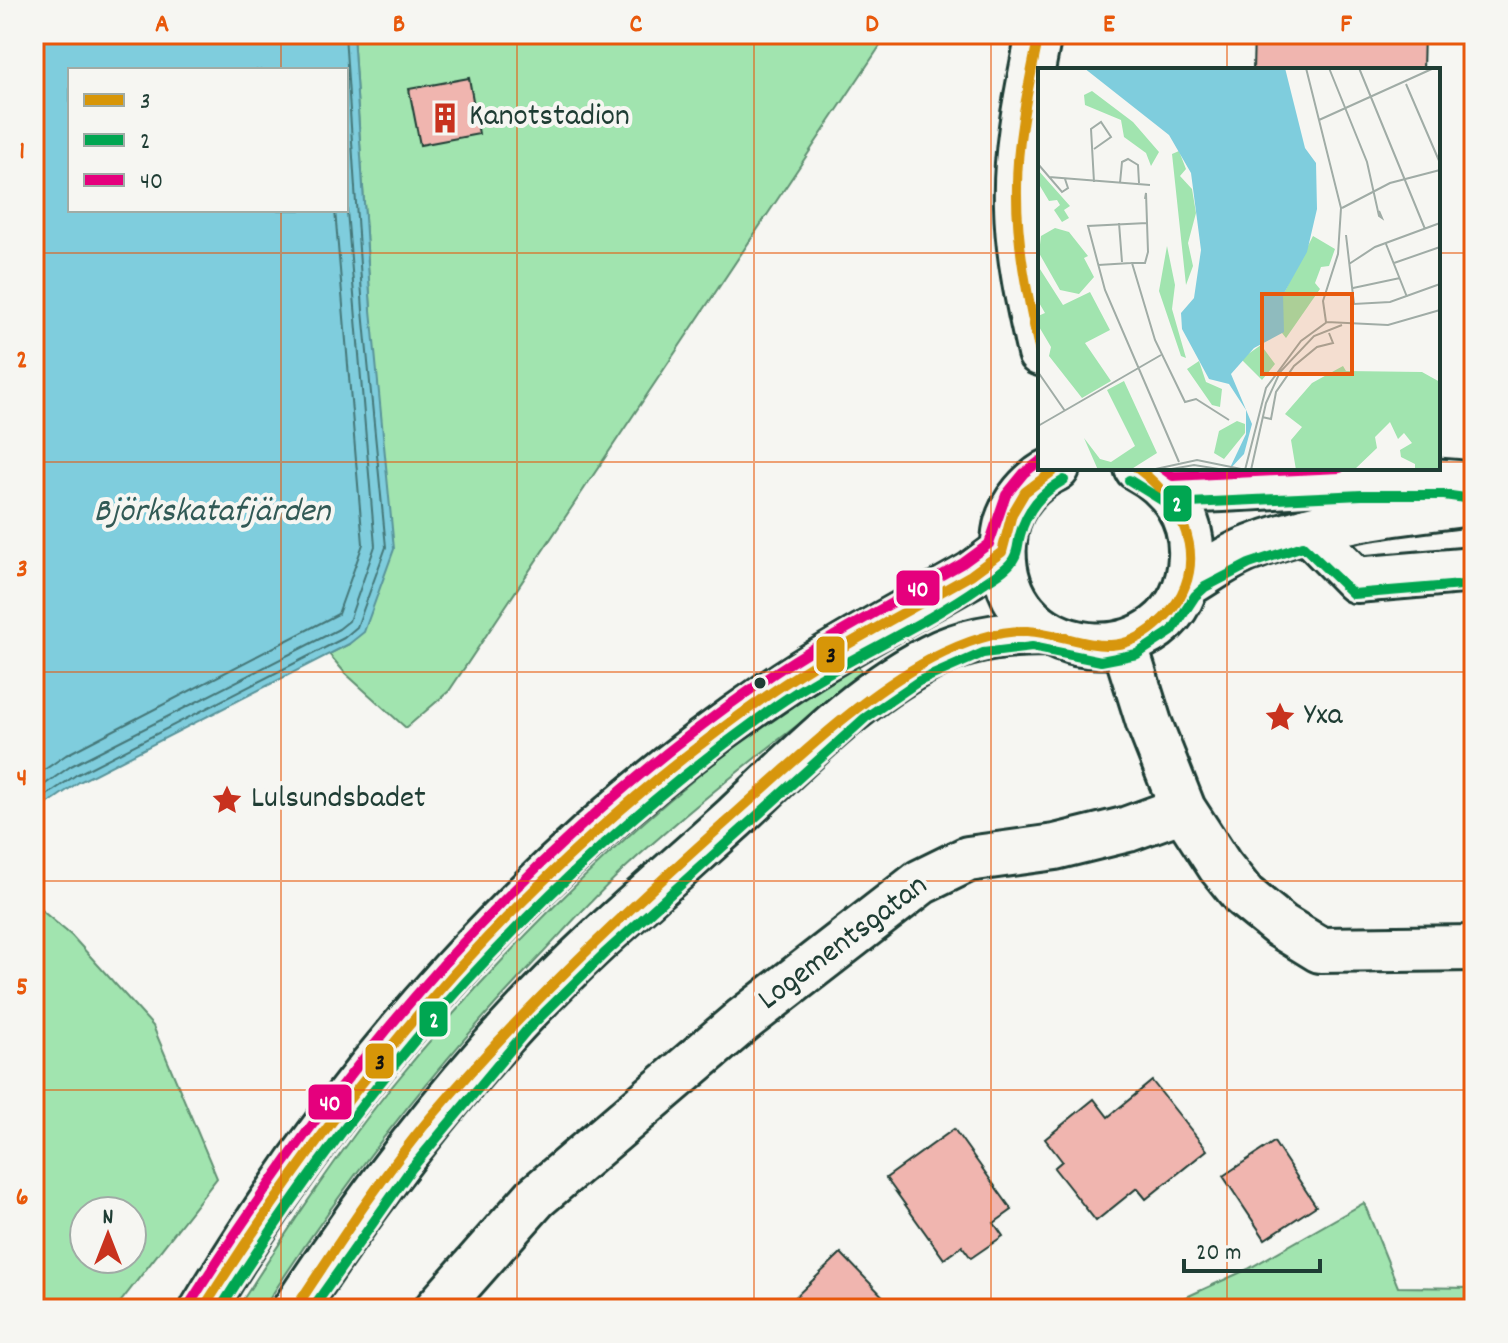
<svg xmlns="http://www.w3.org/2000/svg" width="1508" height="1343" viewBox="0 0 1508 1343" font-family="Dekko,sans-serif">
<rect width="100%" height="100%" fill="#f6f6f2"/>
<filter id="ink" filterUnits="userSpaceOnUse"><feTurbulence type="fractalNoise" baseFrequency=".0125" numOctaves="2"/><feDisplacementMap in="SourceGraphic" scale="16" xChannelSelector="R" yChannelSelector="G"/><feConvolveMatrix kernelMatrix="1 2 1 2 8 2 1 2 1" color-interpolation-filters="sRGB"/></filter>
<g filter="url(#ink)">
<path fill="#a1e4af" stroke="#609072" stroke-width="2" fill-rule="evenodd" d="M 353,34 L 888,34 L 449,691 L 406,728 L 345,673 L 329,654 L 349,644 L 371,310 Z
M 857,663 L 863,676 C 780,737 699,800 623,870 C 595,896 569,925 543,953 C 436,1064 346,1179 263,1309 L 237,1309 C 284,1236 331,1163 385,1095 C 488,967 607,846 737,745 C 775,715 817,690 857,663 Z
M 34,904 L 72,936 L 153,1026 L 217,1178 L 115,1309 L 34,1309 ZM 132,1211 L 132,1259 L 84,1259 L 84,1211 Z
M 1364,1203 L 1398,1287 L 1474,1288 L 1474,1309 L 1160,1309 L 1248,1269 Z"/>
<path fill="#7fcddd" stroke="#599399" stroke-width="2" fill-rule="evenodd" d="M 34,34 L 353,34 L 371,310 L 394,549 L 364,632 L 349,644 L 79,782 L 34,813 ZM 70,70 L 346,70 L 346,210 L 70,210 Z"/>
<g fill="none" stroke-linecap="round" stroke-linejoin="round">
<path stroke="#457778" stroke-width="2" d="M 34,777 L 66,755 L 338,614 L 363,544 L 335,210
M 34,792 L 71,766 L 339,629 L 349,621 L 375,546 L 346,199
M 34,804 L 76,775 L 344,638 L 357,627 L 386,547 L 363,311 L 345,34"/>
</g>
<path fill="#f0b5af" stroke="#1f3d34" stroke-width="2" d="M 1254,34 L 1424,34 L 1423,70 L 1253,70 Z
M 469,78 L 479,134 L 420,145 L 409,89 Z
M 1152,1081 L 1207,1150 L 1146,1199 L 1137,1188 L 1096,1221 L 1054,1168 L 1062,1161 L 1045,1139 L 1094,1099 L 1108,1117 Z
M 954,1129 L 1012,1210 L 994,1223 L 1003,1236 L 971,1258 L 962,1246 L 944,1259 L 886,1178 Z
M 1274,1142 L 1316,1206 L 1265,1239 L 1223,1176 Z
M 841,1253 L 895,1309 L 783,1309 Z"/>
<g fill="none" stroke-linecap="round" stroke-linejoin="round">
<g stroke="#1f3d34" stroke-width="50">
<path id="minor" d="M 1039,34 C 1028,91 1015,148 1017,206 C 1018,255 1029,305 1040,353
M 1307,530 L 1356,580 L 1474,570
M 1183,809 L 1220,866 L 1244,896 L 1281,926 L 1320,950 L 1474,948
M 437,1309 L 536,1197 L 743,1020 L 921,882 L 968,859 L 1055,847 L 1128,829 L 1183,809 L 1149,723 L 1124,643"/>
</g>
<g stroke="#1f3d34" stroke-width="50">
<path id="major" d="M 1057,468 C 1032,479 1009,504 1005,532 C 985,671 1185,686 1191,557 C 1193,517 1171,486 1137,468
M 1169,490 C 1270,492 1373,471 1474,485
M 1186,585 C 1207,573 1228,556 1251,548 C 1319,521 1392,513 1464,504
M 203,1309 C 345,1072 538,851 768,695 C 833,650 903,614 971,575 L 1002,552
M 295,1309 C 362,1207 434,1110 517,1021 C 584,948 661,884 734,818 C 797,759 862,689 942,652 C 977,637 1011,634 1048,634"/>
</g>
<use href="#minor" stroke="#f6f6f2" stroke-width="44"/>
<use href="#major" stroke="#f6f6f2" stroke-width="44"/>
<g stroke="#f6f6f2" stroke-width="16">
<path id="bus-1" d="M 1039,34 C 1029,85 1017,136 1017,187 C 1016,244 1028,298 1040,353
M 203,1309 C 356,1067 532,860 768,695 C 832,650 903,614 971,575 L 1002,552 L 1012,514 L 1025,492 L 1057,468
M 295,1309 C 338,1244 381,1177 431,1117 C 524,1007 629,908 736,813 C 798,758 859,698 931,659 C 960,644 994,630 1027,631 C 1076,634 1110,664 1155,626 C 1215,576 1191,508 1137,468"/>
</g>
<g stroke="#f6f6f2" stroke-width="16">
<path id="bus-2" d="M 1129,480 L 1168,504 L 1362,495 L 1444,495 L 1472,499
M 220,1309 C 370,1071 543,873 773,708 C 839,661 916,631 981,585 C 991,578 1009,569 1014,558 C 1018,552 1018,542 1020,535 C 1027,509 1041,493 1064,480
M 312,1309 L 411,1169 L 526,1031 L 604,954 L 865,718 L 919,681 L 983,653 L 1032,647 L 1101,661 L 1137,654 L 1172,631 L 1195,596 L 1205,587 L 1249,564 L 1303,546 L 1353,594 L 1474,584"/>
</g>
<g stroke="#f6f6f2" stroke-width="16">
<path id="bus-3" d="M 1162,468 L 1173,476 L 1340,468
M 191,1302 C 345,1058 523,849 760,683 C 825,638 895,602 963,563 L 989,544 L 1006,495 L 1024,473 L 1040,461"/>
</g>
<use href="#bus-1" stroke="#d79608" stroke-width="10"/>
<use href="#bus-2" stroke="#00a651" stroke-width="10"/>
<use href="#bus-3" stroke="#e5007d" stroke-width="10"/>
</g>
</g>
<path fill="none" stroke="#e8590c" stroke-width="2" stroke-opacity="0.55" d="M 281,34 L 281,70M 517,34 L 517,1309M 754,34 L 754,1309M 991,34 L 991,1309M 1227,34 L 1227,70M 281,210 L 281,1309M 34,253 L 1040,253M 1438,253 L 1474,253M 34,462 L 1040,462M 1438,462 L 1474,462M 1227,468 L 1227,1309M 34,672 L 1474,672M 34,881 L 1474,881M 34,1090 L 1474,1090"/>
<defs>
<g id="building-bare" transform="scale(2.4)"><path d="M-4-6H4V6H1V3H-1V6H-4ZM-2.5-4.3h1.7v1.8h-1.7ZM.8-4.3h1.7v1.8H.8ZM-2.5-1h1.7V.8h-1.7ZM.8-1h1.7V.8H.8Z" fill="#c8321e" stroke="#f6f6f2" stroke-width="2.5" paint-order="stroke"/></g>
<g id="sight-bare" transform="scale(2.4)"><path d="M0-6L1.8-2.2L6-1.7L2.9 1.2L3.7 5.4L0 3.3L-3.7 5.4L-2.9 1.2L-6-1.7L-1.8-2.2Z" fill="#c8321e" stroke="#f6f6f2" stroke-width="2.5" paint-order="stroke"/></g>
</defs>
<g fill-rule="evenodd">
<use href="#building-bare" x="445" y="118"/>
<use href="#sight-bare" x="1280" y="717"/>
<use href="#sight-bare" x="227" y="800"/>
</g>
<circle fill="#1f3d34" stroke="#f6f6f2" stroke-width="3" cx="760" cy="683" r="7"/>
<g text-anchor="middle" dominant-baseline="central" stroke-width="8" stroke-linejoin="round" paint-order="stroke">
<g font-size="32" fill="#1f3d34" stroke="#f6f6f2" text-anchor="start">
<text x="469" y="118">Kanotstadion</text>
<text x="1304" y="717">Yxa</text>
<text x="251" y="800">Lulsundsbadet</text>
</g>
<g font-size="32" fill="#1f3d34" stroke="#f6f6f2">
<text transform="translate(844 944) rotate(-37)">Logementsgatan</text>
</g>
<g font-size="34" font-style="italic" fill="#325a56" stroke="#f6f6f2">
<text x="212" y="513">Björkskatafjärden</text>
</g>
</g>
<g transform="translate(1038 68)">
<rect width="402" height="402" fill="#f6f6f2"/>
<path d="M 54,23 L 95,54 L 121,84 L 113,98 L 108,85 L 86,69 L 83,52 L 47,37 L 46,27 ZM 141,83 L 148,101 L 142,108 L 154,121 L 158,145 L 150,175 L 155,198 L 148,217 L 134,86 ZM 0,102 L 32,138 L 26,142 L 31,150 L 24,154 L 16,142 L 22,137 L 19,132 L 11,133 L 2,118 L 0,122 ZM 17,160 L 31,164 L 50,188 L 46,190 L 56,209 L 41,226 L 22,222 L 1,185 L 3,168 ZM 275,168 L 297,181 L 291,198 L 283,199 L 277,215 L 282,221 L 248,270 L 244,265 L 245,227 ZM 129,178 L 137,217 L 134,241 L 148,290 L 143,288 L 121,223 ZM 0,198 L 25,237 L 52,224 L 72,262 L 47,275 L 73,313 L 44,330 L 11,288 L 13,279 L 0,257 L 0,248 L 7,245 L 0,233 ZM 223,277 L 237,296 L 224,312 L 203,291 ZM 161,293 L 168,314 L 184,321 L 182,339 L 174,337 L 149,301 ZM 305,298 L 308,303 L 384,304 L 402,314 L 402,402 L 377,402 L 377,396 L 363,389 L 362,382 L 374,375 L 366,365 L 360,371 L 352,354 L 337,369 L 339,380 L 316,402 L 258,402 L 253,372 L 264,359 L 247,346 L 274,315 ZM 86,313 L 119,385 L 92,402 L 60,402 L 46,370 L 62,391 L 73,394 L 97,378 L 69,322 ZM 199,353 L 207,356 L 207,365 L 186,391 L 176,385 L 181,363 Z" fill="#a1e4af"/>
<path d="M 46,0 L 247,0 L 267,80 L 278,95 L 279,141 L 269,184 L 245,227 L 246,264 L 216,280 L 193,306 L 214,356 L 206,386 L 191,402 L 208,366 L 208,342 L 191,316 L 171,311 L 144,261 L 143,245 L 156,230 L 163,182 L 153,105 L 131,67 Z" fill="#7fcddd"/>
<path fill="none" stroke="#a0aca6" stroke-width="2" d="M 268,0 L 303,140 L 300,186 L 285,233 L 288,254M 291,0 L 329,94 L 341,148 L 344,150 L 341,143M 321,0 L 387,161M 368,16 L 402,95M 281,52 L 396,0M 0,96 L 24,124 L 30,120 L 27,111M 11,109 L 112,117M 56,114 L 53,61 L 63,54 L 73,69 L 56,81M 82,115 L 84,94 L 90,91 L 100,97 L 101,115M 107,131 L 108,125 L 110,184 L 107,195 L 94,195 L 117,272 L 147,334 L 158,331 L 191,352M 304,140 L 352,115 L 402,102M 81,155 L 84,194M 109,155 L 50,158 L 67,222 L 141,394M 308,167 L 316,236 L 352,234 L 402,216M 348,176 L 369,229M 356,195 L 402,179M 311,196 L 337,179 L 402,155M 60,197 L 93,195M 315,220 L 362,210M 0,304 L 27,343M 224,349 L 233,351 L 238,324 L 256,298 L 279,279 L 295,275 L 291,265M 0,358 L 123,287M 113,402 L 159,392 L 208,402M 128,402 L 156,397 L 187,402M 207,402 L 228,320 L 263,273 L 289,254 L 350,257 L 402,242M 213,402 L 228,335 L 242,304 L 276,268 L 304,257"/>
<path fill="#e8590c" fill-opacity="0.15" stroke="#e8590c" stroke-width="4" d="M 224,226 L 314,226 L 314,306 L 224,306 Z"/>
<rect width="402" height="402" fill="none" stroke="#1f3d34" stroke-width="4"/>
</g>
<g stroke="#f6f6f2" stroke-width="3">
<rect x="1162" y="484" width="31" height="39" rx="8" fill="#00a651"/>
<rect x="895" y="569" width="46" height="38" rx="8" fill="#e5007d"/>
<rect x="815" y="635" width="31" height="39" rx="8" fill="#d79608"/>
<rect x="418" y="1000" width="31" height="38" rx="8" fill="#00a651"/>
<rect x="364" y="1042" width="31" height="38" rx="8" fill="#d79608"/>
<rect x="307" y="1083" width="46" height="38" rx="8" fill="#e5007d"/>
</g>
<g font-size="22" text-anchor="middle" font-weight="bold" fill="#fff">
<text x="1177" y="511">2</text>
<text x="918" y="596">40</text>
<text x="434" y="1027">2</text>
<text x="330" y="1110">40</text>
</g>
<g font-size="22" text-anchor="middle" font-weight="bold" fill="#111">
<text x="831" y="662">3</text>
<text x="380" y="1069">3</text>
</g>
<rect width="1508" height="1343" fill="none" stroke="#f6f6f2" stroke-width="88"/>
<rect x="68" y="68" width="280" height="144" fill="#f6f6f2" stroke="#a0aca6" stroke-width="2"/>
<rect x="84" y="94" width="40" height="12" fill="#d79608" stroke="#a0aca6" stroke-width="2"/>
<text x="140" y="108" font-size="24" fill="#1f3d34">3</text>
<rect x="84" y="134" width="40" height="12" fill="#00a651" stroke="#a0aca6" stroke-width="2"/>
<text x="140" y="148" font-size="24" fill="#1f3d34">2</text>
<rect x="84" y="174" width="40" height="12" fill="#e5007d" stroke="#a0aca6" stroke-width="2"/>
<text x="140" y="188" font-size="24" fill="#1f3d34">40</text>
<g transform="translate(108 1235)"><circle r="38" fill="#f6f6f2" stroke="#a0aca6" stroke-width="2"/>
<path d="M0-6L14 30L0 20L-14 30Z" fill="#c8321e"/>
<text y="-12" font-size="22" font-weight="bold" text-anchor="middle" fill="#1f3d34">N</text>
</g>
<path d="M1184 1259v12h136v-12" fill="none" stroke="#1f3d34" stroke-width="4"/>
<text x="1196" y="1259" font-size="24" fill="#1f3d34" stroke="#f6f6f2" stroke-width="6" paint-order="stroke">20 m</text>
<rect x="44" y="44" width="1420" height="1255" fill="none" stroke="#e8590c" stroke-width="3"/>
<g font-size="26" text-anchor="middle" font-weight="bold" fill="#e8590c">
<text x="162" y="31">A</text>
<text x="399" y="31">B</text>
<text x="636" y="31">C</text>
<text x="872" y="31">D</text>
<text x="1109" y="31">E</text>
<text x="1346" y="31">F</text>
<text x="22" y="158">1</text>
<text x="22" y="367">2</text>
<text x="22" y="576">3</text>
<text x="22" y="785">4</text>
<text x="22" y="994">5</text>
<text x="22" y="1204">6</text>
</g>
</svg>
